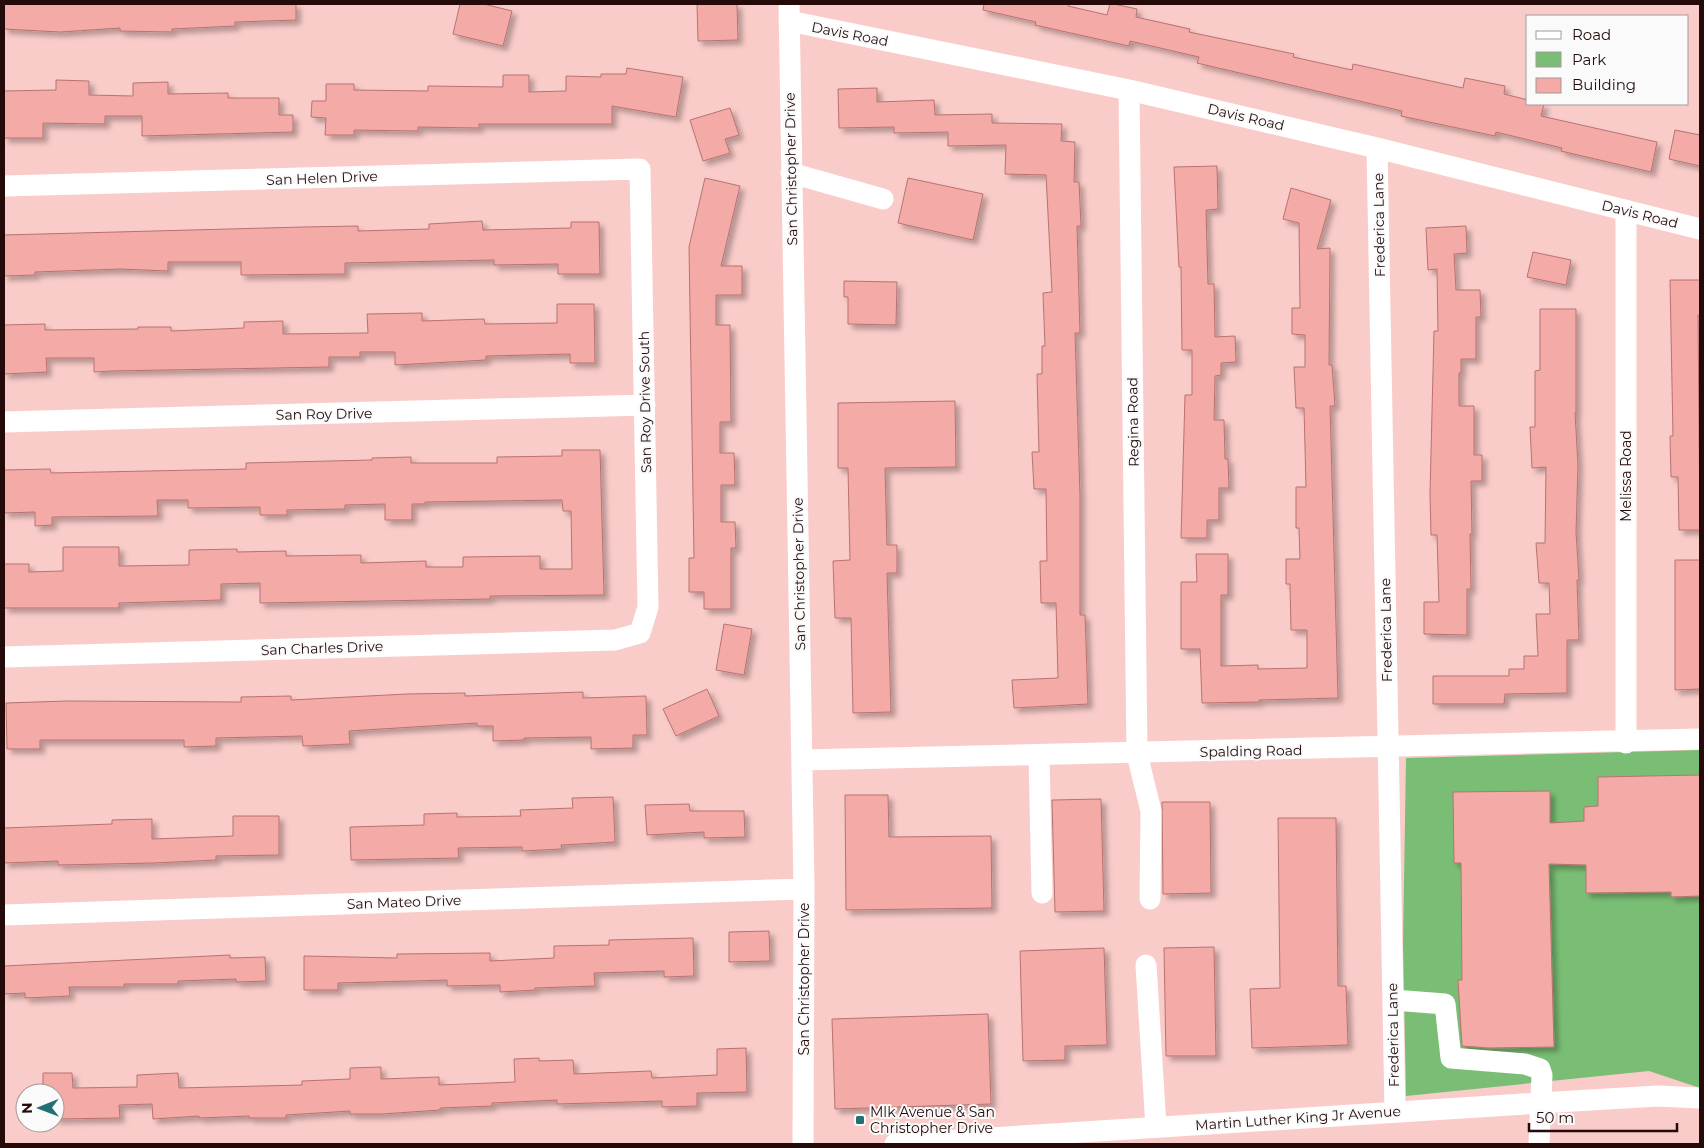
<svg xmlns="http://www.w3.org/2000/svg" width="1704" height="1148" viewBox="0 0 1704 1148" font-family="Montserrat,sans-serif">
<defs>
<filter id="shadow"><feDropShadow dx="4.5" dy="4.5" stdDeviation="2.5" flood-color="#0004"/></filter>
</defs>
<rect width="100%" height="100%" fill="#faccc9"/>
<path fill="#7abe75" d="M 1700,750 L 1700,1088 L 1649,1071 L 1406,1096 L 1403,943 L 1406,758 Z"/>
<path fill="#f4aaa6" stroke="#b77370" filter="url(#shadow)" d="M 4,4 L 296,4 L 296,20 L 235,22 L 235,26 L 172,29 L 172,32 L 120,31 L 120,28 L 60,32 L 4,29 Z
M 460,4 L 484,4 L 512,11 L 503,46 L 453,34 Z
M 697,4 L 737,4 L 738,40 L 698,41 Z
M 984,4 L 1069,4 L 1068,6 L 1107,15 L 1110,4 L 1114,4 L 1137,9 L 1136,17 L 1190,29 L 1189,32 L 1294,54 L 1293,57 L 1352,70 L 1353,64 L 1463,88 L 1465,78 L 1505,86 L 1504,94 L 1528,100 L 1528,104 L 1544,104 L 1541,116 L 1657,142 L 1651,172 L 1561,151 L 1562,148 L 1496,132 L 1495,136 L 1401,116 L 1402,111 L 1197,63 L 1199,57 L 1130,41 L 1129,46 L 1035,25 L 1036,22 L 983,10 Z
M 627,68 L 683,77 L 676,117 L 612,106 L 612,124 L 479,124 L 479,128 L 418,127 L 418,131 L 354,130 L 354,135 L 325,135 L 326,118 L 311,117 L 312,101 L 326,101 L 326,84 L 354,84 L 354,90 L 428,91 L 428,86 L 503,87 L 503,75 L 529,75 L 529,92 L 566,91 L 566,76 L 601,77 L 601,74 L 626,74 Z
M 56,80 L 89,81 L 89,95 L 133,96 L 133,83 L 168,82 L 168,94 L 228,93 L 228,98 L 279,98 L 279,115 L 293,115 L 293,132 L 142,136 L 142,116 L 105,116 L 105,124 L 43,123 L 43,138 L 4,138 L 4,91 L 56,90 Z
M 877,88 L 877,102 L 934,100 L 935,115 L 992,114 L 992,123 L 1062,124 L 1061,141 L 1075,142 L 1074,182 L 1079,182 L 1081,226 L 1077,226 L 1080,333 L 1075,333 L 1080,495 L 1080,615 L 1085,615 L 1088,704 L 1014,708 L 1012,680 L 1058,678 L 1056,603 L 1041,603 L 1040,561 L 1047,561 L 1046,489 L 1034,489 L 1032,452 L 1039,452 L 1037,374 L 1042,374 L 1042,346 L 1045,346 L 1043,293 L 1052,292 L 1046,175 L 1005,174 L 1006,145 L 948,146 L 948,132 L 894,133 L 894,127 L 839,128 L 838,89 Z
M 730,108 L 739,135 L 725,139 L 730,153 L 703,161 L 690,120 Z
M 1675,130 L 1700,135 L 1700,166 L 1669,159 Z
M 1217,166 L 1218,209 L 1206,210 L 1208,284 L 1214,284 L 1215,337 L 1235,336 L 1236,362 L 1221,363 L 1221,375 L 1215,376 L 1214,420 L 1224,420 L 1225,459 L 1228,459 L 1229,488 L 1219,488 L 1219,520 L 1207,520 L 1207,538 L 1181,538 L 1185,395 L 1192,395 L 1192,350 L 1182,350 L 1181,267 L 1179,267 L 1174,167 Z
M 705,178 L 740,186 L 721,266 L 742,266 L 742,295 L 716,295 L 716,325 L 730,325 L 731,422 L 720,422 L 720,453 L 734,453 L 735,485 L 721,485 L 721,522 L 735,522 L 736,548 L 731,548 L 731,609 L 704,609 L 704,592 L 689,592 L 689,558 L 694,558 L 689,247 Z
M 908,178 L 983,194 L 973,240 L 898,223 Z
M 1291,188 L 1331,200 L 1317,249 L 1330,248 L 1329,365 L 1332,365 L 1335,406 L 1330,406 L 1338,698 L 1259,700 L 1259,702 L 1202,703 L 1200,649 L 1181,649 L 1181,582 L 1197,582 L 1196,554 L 1228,554 L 1228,595 L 1221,595 L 1221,666 L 1258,665 L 1258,669 L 1307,668 L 1307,630 L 1291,630 L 1290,584 L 1286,584 L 1286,559 L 1300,559 L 1299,528 L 1296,528 L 1296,487 L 1306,487 L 1304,408 L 1296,408 L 1294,367 L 1305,367 L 1305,335 L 1292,334 L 1292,308 L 1300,308 L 1299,223 L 1283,219 Z
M 482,221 L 483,230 L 571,228 L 571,222 L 599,222 L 600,274 L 558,274 L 558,264 L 494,265 L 494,260 L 345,263 L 345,274 L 241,275 L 241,262 L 168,262 L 168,271 L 120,269 L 35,272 L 35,275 L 4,276 L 4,235 L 304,227 L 358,226 L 358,231 L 429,229 L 429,224 Z
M 1466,226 L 1467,253 L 1454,254 L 1456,290 L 1480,290 L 1481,317 L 1476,317 L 1476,359 L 1461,359 L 1461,373 L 1459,373 L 1459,406 L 1474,406 L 1474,455 L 1482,455 L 1482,481 L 1471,481 L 1472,534 L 1470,534 L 1471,589 L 1467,589 L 1467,635 L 1424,634 L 1424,602 L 1439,602 L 1437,535 L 1431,535 L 1430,494 L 1434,331 L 1438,331 L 1437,269 L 1428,270 L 1426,228 Z
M 1533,252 L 1571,260 L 1566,285 L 1527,277 Z
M 1670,280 L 1700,280 L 1700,315 L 1698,315 L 1700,530 L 1679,530 L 1678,477 L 1671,477 L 1670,436 L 1673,436 Z
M 844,281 L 897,282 L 896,325 L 848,324 L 848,297 L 844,297 Z
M 557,304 L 594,304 L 595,363 L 570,363 L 570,354 L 486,356 L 486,360 L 395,365 L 395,352 L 360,352 L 360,357 L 329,357 L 329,367 L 111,371 L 94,372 L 94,358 L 46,358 L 47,372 L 4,374 L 4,325 L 45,324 L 45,330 L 138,329 L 138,327 L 171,327 L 171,331 L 244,328 L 244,322 L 283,321 L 283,334 L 368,333 L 367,314 L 422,313 L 422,321 L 484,319 L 485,324 L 557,323 Z
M 1540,309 L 1576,309 L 1576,413 L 1575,413 L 1578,465 L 1576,532 L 1579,580 L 1577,580 L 1579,640 L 1567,640 L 1567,693 L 1505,694 L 1504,704 L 1433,704 L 1433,676 L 1509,676 L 1509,669 L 1524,669 L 1524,656 L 1538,656 L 1536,614 L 1550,614 L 1549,583 L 1539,583 L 1536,543 L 1545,543 L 1546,467 L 1532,468 L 1530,427 L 1535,427 L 1535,371 L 1540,370 Z
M 955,401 L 956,467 L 885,468 L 887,545 L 897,545 L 897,573 L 887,573 L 891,712 L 853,713 L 851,618 L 835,618 L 833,561 L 850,560 L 848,468 L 838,468 L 838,403 Z
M 562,450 L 600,450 L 604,595 L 490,596 L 490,599 L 260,603 L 260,583 L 221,584 L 221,600 L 119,603 L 119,608 L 4,608 L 4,564 L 29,564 L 29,572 L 63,571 L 63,547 L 119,547 L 119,566 L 189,565 L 189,550 L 237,549 L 237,552 L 286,551 L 286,556 L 361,555 L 361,563 L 426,561 L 426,567 L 463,567 L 463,557 L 540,556 L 540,569 L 572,569 L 571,511 L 563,511 L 562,500 L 425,502 L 425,504 L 412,504 L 412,520 L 385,520 L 385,504 L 345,505 L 345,509 L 287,510 L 287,515 L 260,515 L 260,507 L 188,508 L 188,500 L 157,500 L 158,516 L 52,517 L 52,525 L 35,526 L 35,512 L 4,513 L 4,470 L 50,469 L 51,473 L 246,469 L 246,463 L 372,460 L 372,458 L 411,457 L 411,463 L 497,463 L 497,457 L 562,456 Z
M 1675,560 L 1700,560 L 1700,689 L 1675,690 Z
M 724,624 L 752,629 L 744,675 L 716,670 Z
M 707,689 L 719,716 L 676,736 L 663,709 Z
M 583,692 L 583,698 L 646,696 L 647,735 L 633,735 L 633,748 L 591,749 L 591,737 L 524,738 L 524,740 L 493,741 L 493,726 L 477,726 L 477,723 L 349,731 L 350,744 L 303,746 L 302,736 L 216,738 L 216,746 L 184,747 L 184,740 L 40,740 L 40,749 L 7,749 L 6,703 L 67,701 L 241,702 L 241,697 L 291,696 L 291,700 L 407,694 L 465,693 L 465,696 Z
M 1700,775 L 1700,896 L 1671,897 L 1671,892 L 1586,893 L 1586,865 L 1549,864 L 1554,1047 L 1489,1048 L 1462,1046 L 1458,980 L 1462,980 L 1461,863 L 1454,863 L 1453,792 L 1550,791 L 1550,823 L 1584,821 L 1584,807 L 1598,806 L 1598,777 Z
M 845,795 L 888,795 L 889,837 L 991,836 L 992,908 L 846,910 Z
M 613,797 L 615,842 L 561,845 L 562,849 L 522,851 L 522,847 L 458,848 L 459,858 L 351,860 L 350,827 L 424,825 L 424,814 L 457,813 L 457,817 L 521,816 L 520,810 L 573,808 L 572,798 Z
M 1101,799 L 1104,911 L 1055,912 L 1052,800 Z
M 1162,802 L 1210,802 L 1211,893 L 1163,894 Z
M 689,804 L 690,811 L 744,811 L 745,837 L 704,838 L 704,832 L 647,835 L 645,805 Z
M 233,816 L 279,816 L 279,855 L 216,856 L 216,860 L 153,863 L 58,865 L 58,861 L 4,863 L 4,828 L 112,824 L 112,820 L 152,819 L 152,839 L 233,836 Z
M 1278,818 L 1336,818 L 1338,986 L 1346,986 L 1348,1045 L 1252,1048 L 1250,989 L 1280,988 Z
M 769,931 L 770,961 L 729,962 L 729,932 Z
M 693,938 L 694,976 L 664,977 L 664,971 L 594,973 L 595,986 L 535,988 L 535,990 L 500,992 L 500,985 L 447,986 L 447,980 L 338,983 L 338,990 L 304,990 L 304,956 L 397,958 L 397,954 L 490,953 L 490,961 L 554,958 L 554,946 L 609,945 L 609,940 Z
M 1214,947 L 1216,1056 L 1166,1056 L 1164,948 Z
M 1104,948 L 1107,1045 L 1065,1046 L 1065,1060 L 1023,1061 L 1020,951 Z
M 230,955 L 230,958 L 265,957 L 266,981 L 236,982 L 236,979 L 178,981 L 178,984 L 124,984 L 124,987 L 69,987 L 70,996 L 25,998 L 25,993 L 4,994 L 4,966 Z
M 988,1014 L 991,1104 L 835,1109 L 832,1019 Z
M 746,1048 L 747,1092 L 697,1093 L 697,1106 L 662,1107 L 662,1101 L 557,1104 L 557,1100 L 492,1103 L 492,1106 L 440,1108 L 440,1110 L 382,1114 L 350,1114 L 350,1111 L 286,1115 L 286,1118 L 249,1118 L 249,1116 L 199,1118 L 199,1116 L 153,1119 L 152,1104 L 119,1105 L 120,1118 L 55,1119 L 55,1093 L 43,1093 L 43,1073 L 72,1073 L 73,1088 L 137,1087 L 137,1075 L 178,1073 L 179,1088 L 302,1085 L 302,1081 L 350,1079 L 350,1068 L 381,1067 L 381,1079 L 439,1077 L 439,1085 L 515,1082 L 514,1059 L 539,1058 L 539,1061 L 573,1060 L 574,1074 L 651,1071 L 652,1078 L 717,1075 L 717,1049 Z"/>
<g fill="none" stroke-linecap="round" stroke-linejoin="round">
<path stroke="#fff" stroke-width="21" d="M 789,4 L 804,889 L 803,1144
M 789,21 L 1129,90 L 1377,148 L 1700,229
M 1129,90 L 1137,754 L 1151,811 L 1150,899
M 1377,148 L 1395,1112
M 791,173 L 883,199
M 4,186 L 640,169 L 648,607 L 640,633 L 615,640 L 4,657
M 1626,210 L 1626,743
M 4,422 L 645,405
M 1039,756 L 1042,893
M 802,760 L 1700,739
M 4,915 L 804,889
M 1146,965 L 1156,1127
M 1393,1000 L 1445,1004 L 1451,1058 L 1525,1064 L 1540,1069 L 1542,1075 L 1539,1144
M 895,1144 L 1540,1103 L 1658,1096 L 1700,1098"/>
</g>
<rect fill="#246f75" stroke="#fafafa" stroke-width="2" x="855" y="1115" width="10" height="10" rx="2.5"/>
<g text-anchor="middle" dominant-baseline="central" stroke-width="4" stroke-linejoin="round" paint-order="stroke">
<g font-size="14" fill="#240b0a" stroke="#fafafa">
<text transform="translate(850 34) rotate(11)">Davis Road</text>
<text transform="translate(1246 117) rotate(13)">Davis Road</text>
<text transform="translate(791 169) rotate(-91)">San Christopher Drive</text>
<text transform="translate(322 178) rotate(-2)">San Helen Drive</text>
<text transform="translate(1640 214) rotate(14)">Davis Road</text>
<text transform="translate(1379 225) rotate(-91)">Frederica Lane</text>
<text transform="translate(645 402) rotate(-91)">San Roy Drive South</text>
<text transform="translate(324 414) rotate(-1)">San Roy Drive</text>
<text transform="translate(1133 422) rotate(-91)">Regina Road</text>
<text transform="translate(1626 476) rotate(-90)">Melissa Road</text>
<text transform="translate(799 574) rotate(-91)">San Christopher Drive</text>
<text transform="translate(1386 630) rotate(-91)">Frederica Lane</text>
<text transform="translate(322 648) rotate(-2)">San Charles Drive</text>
<text transform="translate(1251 751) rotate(-1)">Spalding Road</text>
<text transform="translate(404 902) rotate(-2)">San Mateo Drive</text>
<text transform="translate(804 979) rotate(-90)">San Christopher Drive</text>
<text transform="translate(1393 1035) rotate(-91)">Frederica Lane</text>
<text transform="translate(1298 1118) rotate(-4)">Martin Luther King Jr Avenue</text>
</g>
<g font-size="14" fill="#240b0a" stroke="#fafafa" text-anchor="start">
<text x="870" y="1112">Mlk Avenue &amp; San<tspan x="870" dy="16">Christopher Drive</tspan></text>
</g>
</g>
<rect width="1704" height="1148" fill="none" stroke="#240b0a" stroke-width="10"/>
<rect x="1526" y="15" width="162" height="90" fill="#fafafa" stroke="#a49a9a"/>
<rect x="1536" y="31" width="25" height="8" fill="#ffffff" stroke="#a49a9a"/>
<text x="1572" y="40" font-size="15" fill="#240b0a">Road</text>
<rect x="1536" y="52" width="25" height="15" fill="#7abe75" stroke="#a49a9a"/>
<text x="1572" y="65" font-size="15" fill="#240b0a">Park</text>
<rect x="1536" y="78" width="25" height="15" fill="#f4aaa6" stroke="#a49a9a"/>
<text x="1572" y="90" font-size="15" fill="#240b0a">Building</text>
<g transform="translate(40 1108) rotate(269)"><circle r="24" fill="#fafafa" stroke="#a49a9a"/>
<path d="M0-4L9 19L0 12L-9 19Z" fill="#246f75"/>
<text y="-8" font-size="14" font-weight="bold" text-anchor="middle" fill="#240b0a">N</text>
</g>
<path d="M1529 1123v8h148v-8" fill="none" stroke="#240b0a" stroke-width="2.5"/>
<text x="1536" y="1123" font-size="15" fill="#240b0a" stroke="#fafafa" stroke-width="4" paint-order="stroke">50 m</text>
</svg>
